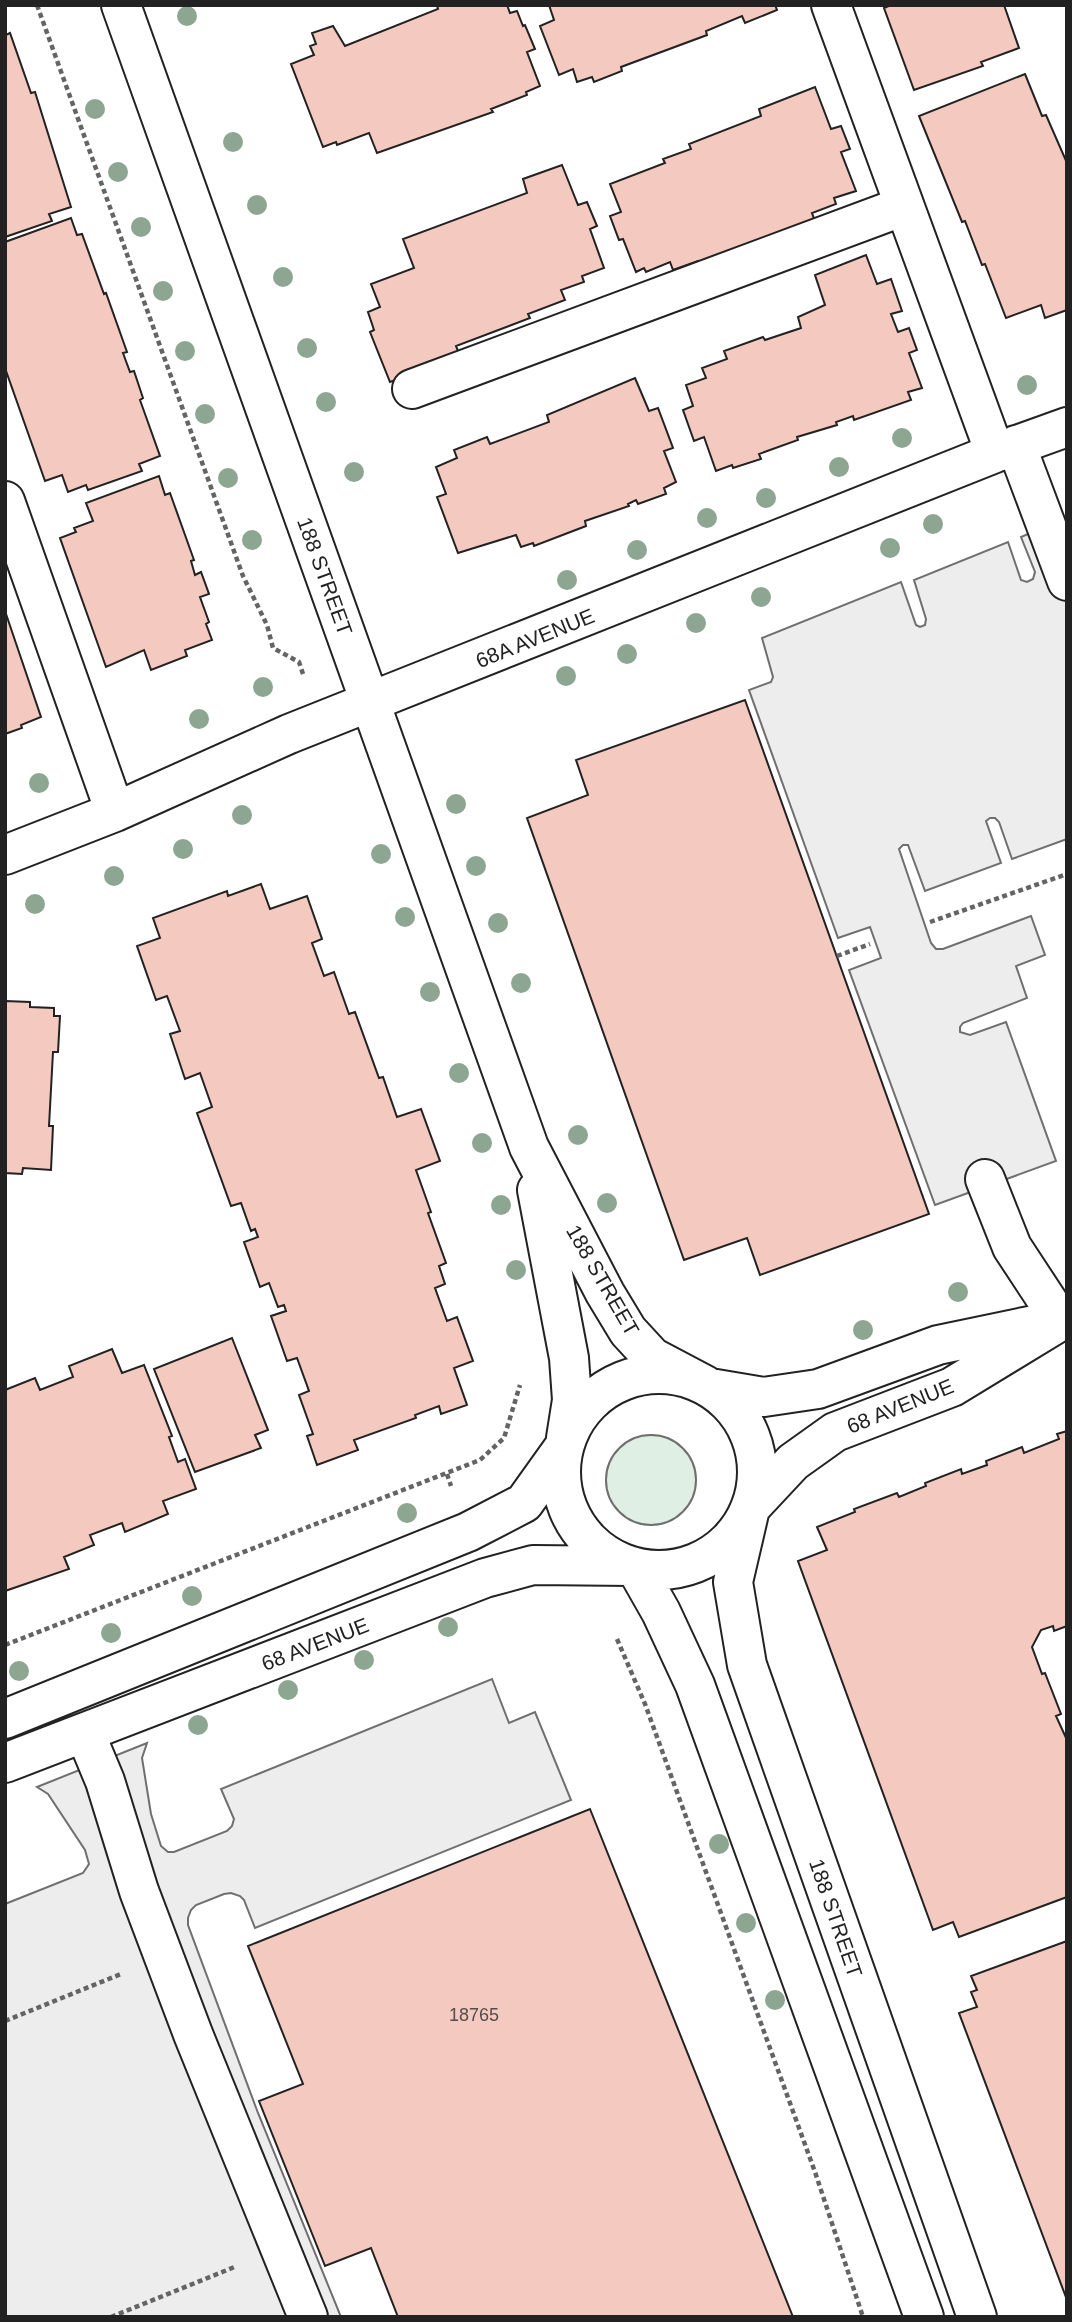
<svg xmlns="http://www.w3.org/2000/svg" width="1072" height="2322" viewBox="0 0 1072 2322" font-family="Helvetica,sans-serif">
<rect width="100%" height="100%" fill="#fff"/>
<path fill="#e0efe3" stroke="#6f6f6f" stroke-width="2" d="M606 1480a45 45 0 1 1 90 0a45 45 0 1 1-90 0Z"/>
<path fill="#ededed" stroke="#6f6f6f" stroke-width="2" d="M 1067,517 L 1067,839 L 1012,859 L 999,822 L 995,818 L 990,818 L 986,821 L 1001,863 L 925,891 L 908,845 L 903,845 L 899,849 L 931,943 L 936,949 L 943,949 L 1031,916 L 1045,955 L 1016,966 L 1027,998 L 963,1023 L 960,1027 L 960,1032 L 970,1035 L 1006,1022 L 1056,1161 L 935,1205 L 849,970 L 881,958 L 870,927 L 838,938 L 749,690 L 771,682 L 773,677 L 762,638 L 901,582 L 916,625 L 920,627 L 925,625 L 926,619 L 914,580 L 1008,542 L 1021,580 L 1027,582 L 1033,579 L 1035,572 L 1021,537 Z
M 492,1679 L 509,1723 L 535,1712 L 571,1800 L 255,1928 L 244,1900 L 240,1896 L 231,1893 L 224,1894 L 196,1905 L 191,1910 L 188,1918 L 188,1925 L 258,2113 L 341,2317 L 5,2317 L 5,1904 L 83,1873 L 89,1864 L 85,1850 L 48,1794 L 37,1787 L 147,1743 L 142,1758 L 151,1814 L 161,1846 L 168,1852 L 174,1852 L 227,1831 L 232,1826 L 234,1819 L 221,1789 Z"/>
<path fill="#f3c9c0" stroke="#222" stroke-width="2" d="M 437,5 L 507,5 L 510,13 L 517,11 L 523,26 L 525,25 L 535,49 L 527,52 L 540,86 L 526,92 L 527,95 L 491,109 L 493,112 L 377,153 L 369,133 L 337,145 L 336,142 L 323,147 L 291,64 L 314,55 L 310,46 L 316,44 L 312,33 L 333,26 L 345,46 L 438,9 Z
M 549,5 L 775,5 L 777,10 L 745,23 L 742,16 L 706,31 L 707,35 L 621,67 L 622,71 L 594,82 L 592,77 L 577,82 L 573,69 L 559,75 L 540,26 L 554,20 Z
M 891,5 L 1004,5 L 1019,48 L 981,62 L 983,66 L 914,90 L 884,8 Z
M 5,33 L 6,35 L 10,33 L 31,93 L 35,92 L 71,207 L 49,214 L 52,221 L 5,237 Z
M 1025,74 L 1042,116 L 1046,115 L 1067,163 L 1067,310 L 1045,318 L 1041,305 L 1006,318 L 985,264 L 982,265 L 965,221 L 962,222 L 919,116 Z
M 815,87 L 831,129 L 841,126 L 850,149 L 841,152 L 856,191 L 834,198 L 836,204 L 812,213 L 816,224 L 701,268 L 698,261 L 673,270 L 670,262 L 646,272 L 644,268 L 636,272 L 623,239 L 619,240 L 610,216 L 621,212 L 610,184 L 665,163 L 663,159 L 691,149 L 689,144 L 761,116 L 759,109 Z
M 562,165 L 578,205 L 587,202 L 597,226 L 590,229 L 604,268 L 582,276 L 584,282 L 561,290 L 565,300 L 528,314 L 530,318 L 456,346 L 461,358 L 390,382 L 370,332 L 374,330 L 368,312 L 380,307 L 371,284 L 414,268 L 403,239 L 527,193 L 523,179 Z
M 71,218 L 77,235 L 82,234 L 104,294 L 106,293 L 127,352 L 123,353 L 130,372 L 134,371 L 143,398 L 140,400 L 160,456 L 139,464 L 142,471 L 88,490 L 86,485 L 68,492 L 62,475 L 45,481 L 5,368 L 5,242 Z
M 866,255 L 877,284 L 891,279 L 902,311 L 891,314 L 898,332 L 909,328 L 917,350 L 909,353 L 922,388 L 908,392 L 911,400 L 854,420 L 853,416 L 836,422 L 837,425 L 797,437 L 798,440 L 759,454 L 761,459 L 733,468 L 732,465 L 716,471 L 704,437 L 694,441 L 683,410 L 693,406 L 686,385 L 706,378 L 702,368 L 727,359 L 724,351 L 763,337 L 765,340 L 801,328 L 798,317 L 825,305 L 815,275 Z
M 635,378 L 649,411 L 658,408 L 673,448 L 664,451 L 676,482 L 664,488 L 666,494 L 638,504 L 636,500 L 628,504 L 629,506 L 585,521 L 586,526 L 534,546 L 533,543 L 521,547 L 516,535 L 458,553 L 437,497 L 446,494 L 436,467 L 457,458 L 454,450 L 487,437 L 490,444 L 549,422 L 547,415 Z
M 159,476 L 165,495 L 170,493 L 194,560 L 191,561 L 195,575 L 201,572 L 209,594 L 200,597 L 209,622 L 206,624 L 212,640 L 185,650 L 187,656 L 151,670 L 144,650 L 106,667 L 60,538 L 76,532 L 74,528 L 93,521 L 86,503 Z
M 5,611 L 41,717 L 21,725 L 22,728 L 5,734 Z
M 745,700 L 929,1214 L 760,1275 L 747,1238 L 684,1260 L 527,818 L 588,795 L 576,760 Z
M 261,884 L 270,909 L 307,896 L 322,939 L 312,943 L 324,976 L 334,972 L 349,1014 L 355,1012 L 379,1078 L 383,1077 L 397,1117 L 421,1109 L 440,1161 L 416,1170 L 431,1212 L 428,1213 L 446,1263 L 439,1266 L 445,1284 L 435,1288 L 447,1321 L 457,1317 L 473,1361 L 454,1368 L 467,1405 L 441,1414 L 439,1406 L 415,1415 L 416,1418 L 354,1440 L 358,1450 L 317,1465 L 307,1436 L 313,1434 L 299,1395 L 309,1391 L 297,1358 L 287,1361 L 271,1316 L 286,1311 L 284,1305 L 278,1307 L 269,1283 L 260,1287 L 244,1242 L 258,1237 L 255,1229 L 251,1231 L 241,1203 L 231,1206 L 197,1113 L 212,1107 L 200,1073 L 185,1079 L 170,1034 L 180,1031 L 167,996 L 156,1000 L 137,946 L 160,938 L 153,918 L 227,891 L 228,896 Z
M 5,1001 L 30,1002 L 30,1007 L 54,1008 L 54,1016 L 60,1016 L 58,1052 L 53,1052 L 49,1126 L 53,1126 L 51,1170 L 23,1168 L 22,1174 L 5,1173 Z
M 232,1338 L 268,1430 L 255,1435 L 261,1448 L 195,1472 L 154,1369 Z
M 112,1349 L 122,1373 L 144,1365 L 172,1436 L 169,1437 L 178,1462 L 185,1459 L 196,1489 L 163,1501 L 168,1514 L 125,1532 L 122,1523 L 90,1535 L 94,1545 L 64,1557 L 69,1569 L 5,1591 L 5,1390 L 35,1378 L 40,1390 L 73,1377 L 69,1366 Z
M 1067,1431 L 1067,1626 L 1054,1631 L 1053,1626 L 1041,1630 L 1032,1647 L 1042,1674 L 1045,1673 L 1061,1714 L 1056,1716 L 1067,1740 L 1067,1897 L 959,1937 L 953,1922 L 933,1930 L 798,1561 L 827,1550 L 817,1527 L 855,1512 L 854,1509 L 897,1493 L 899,1497 L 926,1486 L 925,1483 L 961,1469 L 962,1474 L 987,1465 L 986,1461 L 1022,1447 L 1024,1453 L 1059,1439 L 1057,1434 Z
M 590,1809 L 793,2317 L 398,2317 L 371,2248 L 325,2266 L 259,2101 L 303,2084 L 248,1946 Z
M 1067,1941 L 1067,2300 L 959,2013 L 977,2007 L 971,1992 L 977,1990 L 971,1976 Z"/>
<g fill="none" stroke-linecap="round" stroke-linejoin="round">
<g stroke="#222" stroke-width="42">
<path id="minor" d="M 121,5 L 529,1147 L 605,1293 L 628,1331 L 652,1357 L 705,1385
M 831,5 L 995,453
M 412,389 L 904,206
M 1016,445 L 1067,581
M 5,501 L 115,812
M 5,855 L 115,812 L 289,734 L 995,453 L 1067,427
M 985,1179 L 1012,1247 L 1060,1320
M 537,1190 L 569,1358 L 572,1400 L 566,1438
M561 1472a98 98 0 1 1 196 0a98 98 0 1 1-196 0Z
M 710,1388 L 764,1397 L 818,1389 L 938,1345 L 1034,1325
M 750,1508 L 793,1462 L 835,1432 L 952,1387 L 1067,1317
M 749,1513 L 733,1582 L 747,1665 L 977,2317
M 636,1568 L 661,1612 L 695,1685 L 924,2317
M 5,1719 L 468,1532 L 524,1503 L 564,1447
M 85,1733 L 105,1781 L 139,1891 L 193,2034 L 308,2317
M 5,1763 L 485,1578 L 533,1565 L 632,1566"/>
</g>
<path stroke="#646464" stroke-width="4.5" stroke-dasharray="5 3.5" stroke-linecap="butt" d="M 37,5 L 243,576 L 267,625 L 273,648 L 299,662 L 304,677
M 930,922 L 1067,874
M 837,956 L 870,944
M 447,1474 L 451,1486
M 617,1639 L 645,1704 L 815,2172 L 863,2317
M 5,1645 L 480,1460 L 504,1438 L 520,1385
M 5,2021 L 121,1974
M 111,2317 L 237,2266"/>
<use href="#minor" stroke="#fff" stroke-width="38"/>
</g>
<g fill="#8da692">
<circle cx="187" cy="16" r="10"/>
<circle cx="95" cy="109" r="10"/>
<circle cx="233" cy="142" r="10"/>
<circle cx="118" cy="172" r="10"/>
<circle cx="257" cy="205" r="10"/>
<circle cx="141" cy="227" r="10"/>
<circle cx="283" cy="277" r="10"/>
<circle cx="163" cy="291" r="10"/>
<circle cx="307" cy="348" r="10"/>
<circle cx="185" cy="351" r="10"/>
<circle cx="1027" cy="385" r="10"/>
<circle cx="326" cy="402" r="10"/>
<circle cx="205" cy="414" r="10"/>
<circle cx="902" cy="438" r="10"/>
<circle cx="839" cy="467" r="10"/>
<circle cx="354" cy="472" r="10"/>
<circle cx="228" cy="478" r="10"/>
<circle cx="766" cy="498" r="10"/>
<circle cx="707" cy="518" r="10"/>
<circle cx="933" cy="524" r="10"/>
<circle cx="252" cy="540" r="10"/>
<circle cx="890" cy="548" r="10"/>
<circle cx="637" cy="550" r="10"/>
<circle cx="567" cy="580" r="10"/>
<circle cx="761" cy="597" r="10"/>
<circle cx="696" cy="623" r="10"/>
<circle cx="627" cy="654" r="10"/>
<circle cx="566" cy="676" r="10"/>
<circle cx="263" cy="687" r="10"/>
<circle cx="199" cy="719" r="10"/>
<circle cx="39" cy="783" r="10"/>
<circle cx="456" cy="804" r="10"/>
<circle cx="242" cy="815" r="10"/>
<circle cx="183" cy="849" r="10"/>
<circle cx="381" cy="854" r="10"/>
<circle cx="476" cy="866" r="10"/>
<circle cx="114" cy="876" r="10"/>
<circle cx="35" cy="904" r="10"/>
<circle cx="405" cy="917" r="10"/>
<circle cx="498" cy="923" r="10"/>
<circle cx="521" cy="983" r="10"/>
<circle cx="430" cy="992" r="10"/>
<circle cx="459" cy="1073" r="10"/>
<circle cx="578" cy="1135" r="10"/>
<circle cx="482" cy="1143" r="10"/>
<circle cx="607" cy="1203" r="10"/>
<circle cx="501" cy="1205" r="10"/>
<circle cx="516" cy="1270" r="10"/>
<circle cx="958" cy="1292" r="10"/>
<circle cx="863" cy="1330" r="10"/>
<circle cx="407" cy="1513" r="10"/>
<circle cx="192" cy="1596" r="10"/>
<circle cx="448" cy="1627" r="10"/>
<circle cx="111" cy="1633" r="10"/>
<circle cx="364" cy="1660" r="10"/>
<circle cx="19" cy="1671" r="10"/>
<circle cx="288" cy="1690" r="10"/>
<circle cx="198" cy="1725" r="10"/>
<circle cx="719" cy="1844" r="10"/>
<circle cx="746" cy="1923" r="10"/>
<circle cx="775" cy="2000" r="10"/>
</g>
<g text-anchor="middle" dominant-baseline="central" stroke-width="5" stroke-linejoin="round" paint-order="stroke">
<g font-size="18" fill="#564c4a">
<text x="474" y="2015">18765</text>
</g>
<g font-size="21" fill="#222" stroke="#fff">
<text transform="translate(325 576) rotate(70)">188 STREET</text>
<text transform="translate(535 638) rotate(-22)">68A AVENUE</text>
<text transform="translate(603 1280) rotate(60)">188 STREET</text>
<text transform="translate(900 1406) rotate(-22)">68 AVENUE</text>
<text transform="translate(315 1644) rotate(-21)">68 AVENUE</text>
<text transform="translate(836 1918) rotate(71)">188 STREET</text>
</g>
</g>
<rect width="1072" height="2322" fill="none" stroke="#222222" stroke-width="14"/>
</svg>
